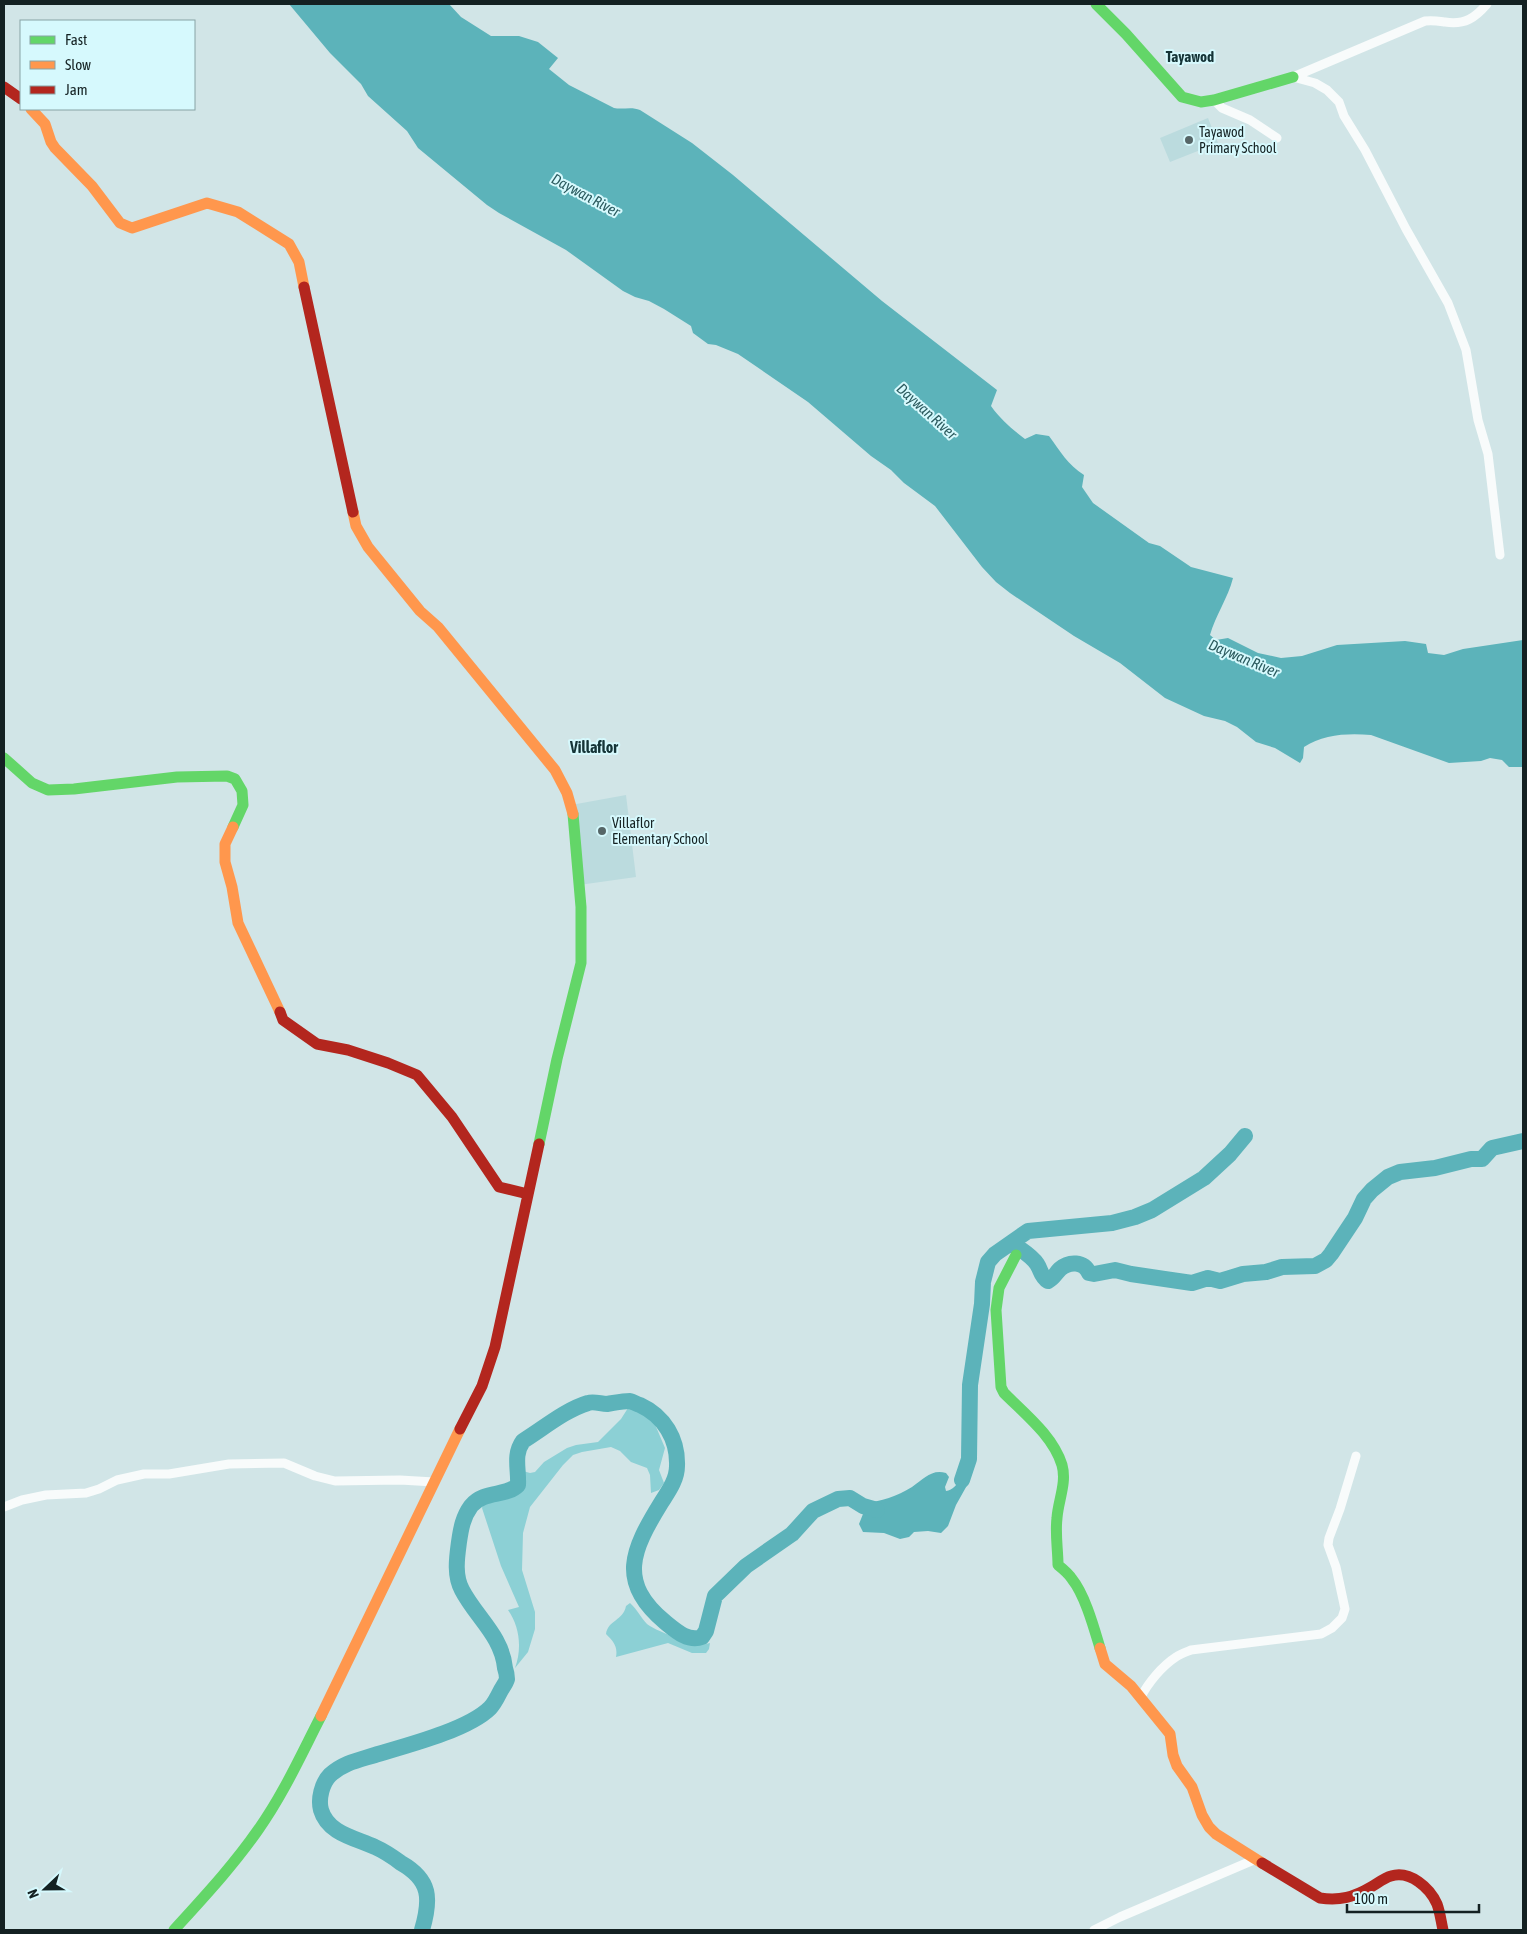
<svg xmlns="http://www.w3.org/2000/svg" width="1527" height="1934" viewBox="0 0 1527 1934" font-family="'Asap Condensed',sans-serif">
<rect width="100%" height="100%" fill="#d1e5e7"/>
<path fill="#bbdbde" d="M 1208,118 L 1218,143 L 1170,162 L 1160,138 Z
M 626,795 L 636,877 L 579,885 L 571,805 Z"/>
<path fill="#8cd0d5" d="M 628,1408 L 641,1410 L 651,1415 L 665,1448 L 659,1470 L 664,1483 L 659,1490 L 651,1493 L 650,1475 L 647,1468 L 631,1462 L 620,1451 L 611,1447 L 582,1452 L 573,1455 L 563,1465 L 530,1507 L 523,1533 L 522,1570 L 535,1612 L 535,1629 L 528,1652 L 515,1668 C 522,1649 520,1627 508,1610 L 519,1607 L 501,1566 L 482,1508 C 489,1488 503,1500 515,1489 C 519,1485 521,1476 523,1471 L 530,1473 L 535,1472 L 544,1462 L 567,1448 L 576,1445 L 598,1442 L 621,1419 Z
M 630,1603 C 637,1609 641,1618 647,1624 C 652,1629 692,1645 698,1645 C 702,1645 706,1644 710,1643 L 709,1649 L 706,1653 L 692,1653 L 668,1643 L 616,1657 C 618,1646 613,1641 606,1634 C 608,1620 623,1621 626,1606 Z"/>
<path fill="#5cb3ba" d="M 289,4 L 449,4 L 461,17 L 491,36 L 519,36 L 538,42 L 558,58 L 549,69 L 569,85 L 614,108 C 623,110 631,106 640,110 L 692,143 L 733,175 L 882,301 L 997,390 L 991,406 C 1001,420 1012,429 1025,439 L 1036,434 L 1049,436 C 1060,451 1068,465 1084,475 L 1082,487 L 1093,503 L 1149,543 L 1160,546 L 1191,567 L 1233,578 C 1228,598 1215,616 1210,635 L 1216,640 L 1228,638 L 1258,653 L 1281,658 L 1302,656 L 1337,645 L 1405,641 L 1426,644 L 1428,653 L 1444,655 L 1463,649 L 1523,640 L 1523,767 L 1509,767 L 1502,760 L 1490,758 L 1481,761 L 1449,763 L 1371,735 C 1349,733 1323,734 1304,747 L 1303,758 L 1300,763 L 1275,748 L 1256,742 L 1237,727 L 1225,721 L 1204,716 L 1165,698 L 1120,663 L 1074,636 L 1010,593 L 996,582 L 982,567 L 935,506 L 904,483 L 891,470 L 871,456 L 808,402 L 738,354 L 716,345 L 708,344 L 693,333 L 691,326 L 664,309 L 649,301 L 635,297 L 623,291 L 566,250 L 499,213 L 487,205 L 418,148 L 407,131 L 368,96 L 361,84 L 330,53 Z
M 969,1459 L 970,1480 L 956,1505 L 948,1526 L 941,1533 L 928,1531 L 914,1532 L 909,1537 L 900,1539 L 884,1533 L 863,1532 L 859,1524 L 863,1514 L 863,1509 L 857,1502 C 877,1504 895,1497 912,1487 C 924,1479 931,1469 946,1473 L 949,1477 L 945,1487 L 946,1491 C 960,1489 962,1471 969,1459 Z"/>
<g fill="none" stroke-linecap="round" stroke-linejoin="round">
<path stroke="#5cb3ba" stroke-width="16" d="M 1012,1243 C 1021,1250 1031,1255 1037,1264 C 1041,1270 1041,1277 1048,1281 C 1054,1278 1055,1274 1060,1269 C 1069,1261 1084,1261 1089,1273 L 1094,1274 L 1115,1270 L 1131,1274 L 1192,1283 L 1208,1278 L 1220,1281 L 1243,1274 L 1266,1272 L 1282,1267 L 1315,1266 L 1326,1260 L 1331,1254 L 1355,1218 L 1364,1199 L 1372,1190 L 1388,1177 L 1400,1172 L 1435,1168 L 1471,1159 L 1482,1159 L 1492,1148 L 1523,1141
M 962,1480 L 969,1459 L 970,1385 L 982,1304 L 983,1282 L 988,1262 L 995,1254 L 1028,1231 L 1112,1223 L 1135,1217 L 1152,1210 L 1204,1178 L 1230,1154 L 1245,1136
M 422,1930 C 431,1899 431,1880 401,1863 C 393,1857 384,1851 375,1847 C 356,1838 328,1834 321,1810 C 318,1799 322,1783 330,1775 C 343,1763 359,1760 375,1755 C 405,1746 468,1730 490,1708 C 494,1704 497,1698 500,1692 C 502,1688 506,1683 507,1679 C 507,1676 506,1671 505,1668 C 502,1636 476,1617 462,1590 C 454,1575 457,1557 459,1542 C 461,1528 463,1517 471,1506 C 484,1490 506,1497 518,1485 C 519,1469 513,1455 523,1441 C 544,1428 565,1410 588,1403 C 594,1401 601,1404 607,1404 C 614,1403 622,1401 630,1401 C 633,1402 637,1404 640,1405 C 664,1416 678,1439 677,1466 C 677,1480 668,1492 661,1503 C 632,1550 617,1582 665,1622 C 676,1631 688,1642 702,1637 L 706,1631 L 715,1596 L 746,1566 L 792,1534 L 813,1511 L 838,1499 L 850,1498 L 863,1506 L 877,1510"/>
<path stroke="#f8fbfb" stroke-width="9" d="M 1293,77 L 1315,83 L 1327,90 L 1339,102 L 1344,116 L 1365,150 L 1406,229 L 1448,303 L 1466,350 L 1478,420 L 1488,454 L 1500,555
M 1293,77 L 1425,21 C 1433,20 1438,21 1445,22 C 1465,25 1475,18 1487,4
M 1214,100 L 1222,108 L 1250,120 L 1277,138
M 4,1507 L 22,1500 L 46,1495 L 86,1493 L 99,1489 L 117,1480 L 144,1474 L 169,1474 L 229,1464 L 284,1463 L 315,1476 L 335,1481 L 400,1480 L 434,1482
M 1141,1697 C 1148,1683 1162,1666 1176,1657 C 1180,1654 1186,1652 1191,1650 L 1321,1634 L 1332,1628 L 1342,1618 L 1345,1609 L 1336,1567 L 1328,1545 L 1329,1538 L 1340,1509 L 1356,1456
M 1094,1930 L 1120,1917 L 1256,1859"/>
<path stroke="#63d668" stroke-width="11" d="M 1096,4 L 1126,34 L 1182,97 L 1201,102 L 1214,100 L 1293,77
M 4,758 L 32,783 L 48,790 L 74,789 L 177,777 L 227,776 L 235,779 L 242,791 L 243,805 L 233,827
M 539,1144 L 557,1059 L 581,963 L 581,907 L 573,814
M 1016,1255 L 999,1288 L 996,1310 L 1001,1387 L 1004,1393 C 1025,1414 1053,1436 1062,1465 C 1067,1483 1058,1501 1057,1518 C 1055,1534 1058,1550 1058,1565 C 1063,1569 1069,1574 1072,1579 C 1085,1595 1094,1628 1100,1648
M 174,1930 C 203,1898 233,1866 258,1830 C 283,1795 301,1755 321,1716"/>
<path stroke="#ff974d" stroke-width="11" d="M 31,109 L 45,124 L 51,142 L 55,148 L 92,186 L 120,223 L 132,228 L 207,203 L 238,212 L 289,244 L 299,262 L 304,287
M 353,512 L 356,526 L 368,547 L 420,611 L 438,627 L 555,770 L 567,793 L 573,814
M 233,827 L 225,844 L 225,862 L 232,887 L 238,923 L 280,1012
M 1100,1648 L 1105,1664 L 1131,1686 L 1170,1734 L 1173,1755 L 1177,1766 L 1192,1787 L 1202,1815 L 1209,1827 L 1216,1834 L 1262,1863
M 321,1716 L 460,1429"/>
<path stroke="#b3261e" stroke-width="11" d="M 4,87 L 21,99
M 304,287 L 353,512
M 280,1012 L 283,1020 L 317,1044 L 348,1050 L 388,1063 L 417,1075 L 452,1117 L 499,1187 L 528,1194
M 460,1429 L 482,1386 L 495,1347 L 539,1144
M 1262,1863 L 1320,1898 C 1340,1901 1354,1897 1371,1887 C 1378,1883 1384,1878 1391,1876 C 1410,1870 1430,1888 1437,1904 C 1440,1912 1441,1921 1443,1930"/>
</g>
<g fill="#566667" stroke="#d6f9fd" stroke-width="2">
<circle cx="1189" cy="140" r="5"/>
<circle cx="602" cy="831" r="5"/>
</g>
<g text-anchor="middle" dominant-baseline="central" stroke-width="4" stroke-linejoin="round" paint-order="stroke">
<g font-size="14" fill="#142122" stroke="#d6f9fd" text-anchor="start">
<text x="1199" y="132">Tayawod<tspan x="1199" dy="16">Primary School</tspan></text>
<text x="612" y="823">Villaflor<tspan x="612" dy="16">Elementary School</tspan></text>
</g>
<g font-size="15" font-weight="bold" fill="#153437" stroke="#d6f9fd">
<text x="1190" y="56">Tayawod</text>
</g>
<g font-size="15" font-style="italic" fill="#2b5a5e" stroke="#d6f9fd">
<text transform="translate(586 195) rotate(28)">Daywan River</text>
<text transform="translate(927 411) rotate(42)">Daywan River</text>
<text transform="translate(1244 658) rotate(23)">Daywan River</text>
</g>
<g font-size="16" font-weight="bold" fill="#153437" stroke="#d6f9fd">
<text x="594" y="747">Villaflor</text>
</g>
</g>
<rect width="1527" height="1934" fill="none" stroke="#142122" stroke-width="10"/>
<rect x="20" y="20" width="175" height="90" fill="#d6f9fd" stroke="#88a3a5"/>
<rect x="30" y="36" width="25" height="8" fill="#63d668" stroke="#88a3a5"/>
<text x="65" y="45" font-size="15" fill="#142122">Fast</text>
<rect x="30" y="61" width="25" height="8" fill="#ff974d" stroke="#88a3a5"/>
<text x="65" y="70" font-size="15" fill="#142122">Slow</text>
<rect x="30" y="86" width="25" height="8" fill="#b3261e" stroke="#88a3a5"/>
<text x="65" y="95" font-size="15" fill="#142122">Jam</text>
<g transform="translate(45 1889) rotate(248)" stroke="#d6f9fd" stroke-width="4" paint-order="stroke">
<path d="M0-4L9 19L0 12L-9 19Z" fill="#142122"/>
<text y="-8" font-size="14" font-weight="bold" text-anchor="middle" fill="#142122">N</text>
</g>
<path d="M1347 1904v8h132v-8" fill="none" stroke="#142122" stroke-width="2.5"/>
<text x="1354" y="1904" font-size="15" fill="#142122" stroke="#d6f9fd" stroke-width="4" paint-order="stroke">100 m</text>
</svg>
